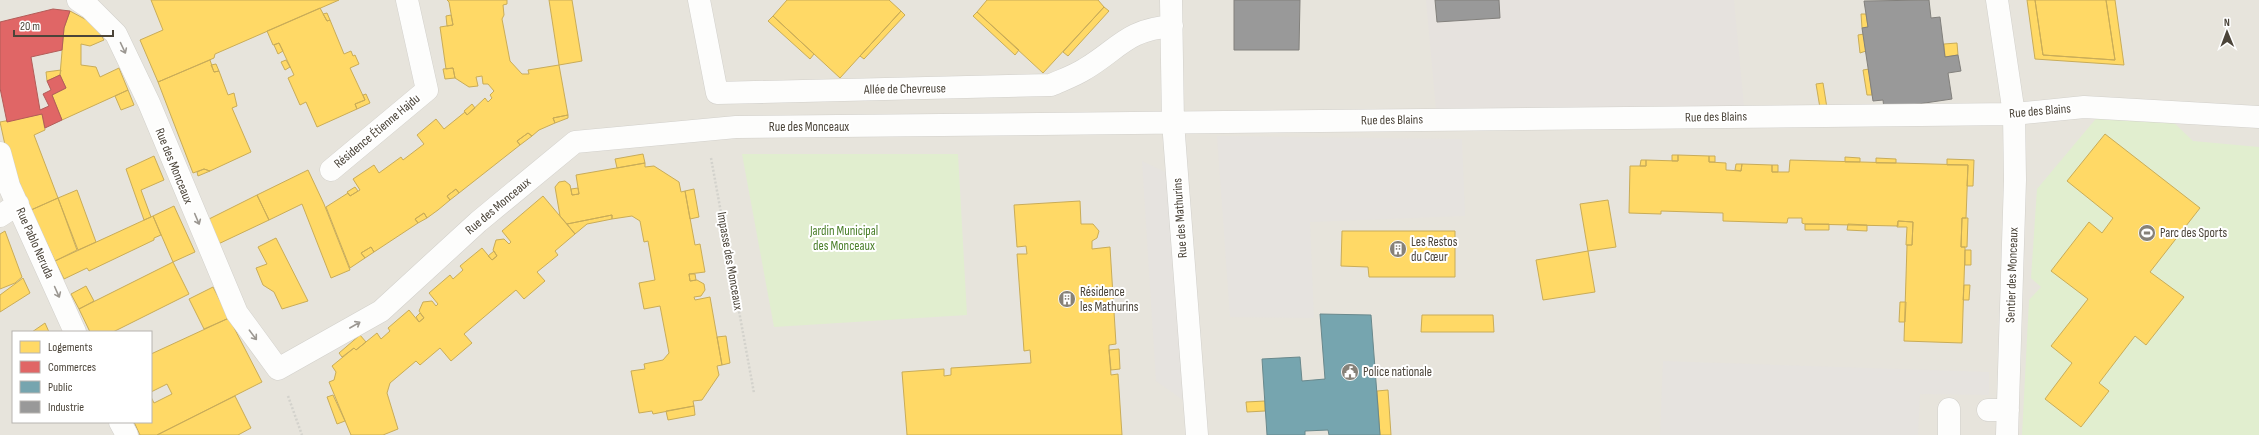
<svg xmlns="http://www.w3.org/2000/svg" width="2259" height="435" viewBox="0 0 2259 435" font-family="'Sofia Sans Condensed',sans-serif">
<rect width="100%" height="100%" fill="#f4f2ee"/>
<path fill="#e7e4dc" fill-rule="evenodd" d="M 0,0 L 2259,0 L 2259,435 L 0,435 ZM 13,332 L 151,332 L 151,422 L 13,422 Z"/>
<path fill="#e6e2de" d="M 1426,0 L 1734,0 L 1744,106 L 1436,110 Z"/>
<path fill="#e1eecf" d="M 2099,115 L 2170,119 L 2193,141 L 2259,147 L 2259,435 L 2022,435 L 2029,300 L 2041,287 L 2031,278 L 2037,189 Z
M 742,154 L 958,154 L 967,315 L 774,327 Z"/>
<path fill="#e6e3df" d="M 1217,136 L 1462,139 L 1465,216 L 1310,222 L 1314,318 L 1230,317 Z
M 1142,161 L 1167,173 L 1183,400 L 1156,381 Z
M 1663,361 L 1989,372 L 1989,395 L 1920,394 L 1918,435 L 1660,435 Z"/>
<path fill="#ffd966" stroke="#c9ac58" d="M 151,0 L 339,0 L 215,54 L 214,58 L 158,82 L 140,40 L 163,30 Z
M 447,0 L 507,0 L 507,4 L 503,5 L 504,15 L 502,19 L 510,61 L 522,74 L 529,74 L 528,70 L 559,65 L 568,115 L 553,118 L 555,123 L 539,130 L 532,136 L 528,133 L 517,141 L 520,145 L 459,193 L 456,189 L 447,196 L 450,200 L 438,210 L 427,218 L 424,213 L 415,219 L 418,223 L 374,252 L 371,247 L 361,253 L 365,258 L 350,268 L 326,207 L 348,193 L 350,196 L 360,190 L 353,179 L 374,165 L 379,173 L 401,157 L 403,160 L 424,144 L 417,135 L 436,119 L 444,129 L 465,112 L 467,115 L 485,98 L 488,102 L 492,98 L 490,95 L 494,91 L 488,84 L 483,84 L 482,76 L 476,77 L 478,86 L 469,87 L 455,78 L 453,68 L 446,69 L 440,27 L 453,25 L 449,2 Z
M 549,0 L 572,0 L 582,61 L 559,65 Z
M 787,0 L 889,0 L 901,11 L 840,78 L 773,16 Z
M 987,0 L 1098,0 L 1104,7 L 1043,73 L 977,12 Z
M 2027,0 L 2035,0 L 2043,55 L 2115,60 L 2106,0 L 2115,0 L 2124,65 L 2035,59 Z
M 2035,0 L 2106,0 L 2115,60 L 2043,55 Z
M 1104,7 L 1109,11 L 1068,56 L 1063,52 Z
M 320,8 L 327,21 L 330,20 L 344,54 L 351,51 L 353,56 L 355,55 L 359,64 L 350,68 L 365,100 L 355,104 L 357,109 L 317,127 L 306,102 L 300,105 L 288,78 L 294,75 L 279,43 L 273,45 L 267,31 Z
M 70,11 L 94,24 L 104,40 L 90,46 L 81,44 L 81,65 L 96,67 L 100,77 L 119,68 L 128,90 L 62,120 L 52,95 L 66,88 L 60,75 L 64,28 Z
M 901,11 L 905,15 L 864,59 L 860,56 Z
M 977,12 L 1019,50 L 1015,55 L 973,16 Z
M 327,13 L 330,20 L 327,21 L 323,14 Z
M 1861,14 L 1866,14 L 1868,27 L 1862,28 Z
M 451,15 L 453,25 L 447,26 L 446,16 Z
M 773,16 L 814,54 L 810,59 L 768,21 Z
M 1864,34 L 1866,51 L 1860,53 L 1858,35 Z
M 279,43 L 283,51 L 278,54 L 274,45 Z
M 1957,43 L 1958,55 L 1945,57 L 1944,44 Z
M 210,60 L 214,72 L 219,71 L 228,95 L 234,93 L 237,106 L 232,108 L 251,152 L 210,171 L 204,169 L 193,173 L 158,82 Z
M 286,60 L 290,67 L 285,70 L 281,62 Z
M 216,64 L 219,71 L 214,72 L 211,65 Z
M 453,68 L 455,78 L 445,79 L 443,69 Z
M 1869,69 L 1872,95 L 1867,95 L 1863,70 Z
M 61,70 L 60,75 L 47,81 L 46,72 Z
M 1823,83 L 1827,108 L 1820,108 L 1816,84 Z
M 128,90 L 134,105 L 121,110 L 115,96 Z
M 366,94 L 370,103 L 357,109 L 355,104 L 365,100 L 363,95 Z
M 472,104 L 475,108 L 467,115 L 464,111 Z
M 42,114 L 45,130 L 34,135 L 58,198 L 31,210 L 7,154 L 0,122 Z
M 568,115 L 568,118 L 555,123 L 553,118 Z
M 528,133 L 532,136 L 520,145 L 517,141 Z
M 2105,134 L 2200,208 L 2150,272 L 2184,297 L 2146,345 L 2135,336 L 2099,383 L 2109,391 L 2081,427 L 2045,399 L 2072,363 L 2051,346 L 2088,299 L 2051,271 L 2089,222 L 2102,233 L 2113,218 L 2067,181 Z
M 643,154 L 645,163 L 617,168 L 615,159 Z
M 1672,155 L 1678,155 L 1678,161 L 1672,161 Z
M 1678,155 L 1709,156 L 1709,162 L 1726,163 L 1726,170 L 1741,171 L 1742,164 L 1772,165 L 1772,172 L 1789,172 L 1790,160 L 1968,165 L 1966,218 L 1962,218 L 1961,247 L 1965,247 L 1965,250 L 1962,343 L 1904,341 L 1907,245 L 1912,245 L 1913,222 L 1898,221 L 1898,226 L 1805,224 L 1802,223 L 1802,218 L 1788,218 L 1787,223 L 1723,221 L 1723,213 L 1661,211 L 1661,214 L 1629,213 L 1630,166 L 1646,166 L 1646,160 L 1678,161 Z
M 154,156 L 164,180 L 141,190 L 151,217 L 144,220 L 126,169 Z
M 1709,156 L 1715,156 L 1715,162 L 1709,162 Z
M 1845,157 L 1860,158 L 1860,162 L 1845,162 Z
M 1876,158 L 1896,159 L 1896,163 L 1876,163 Z
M 1947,159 L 1974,160 L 1973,186 L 1967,186 L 1968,165 L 1947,165 Z
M 1641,160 L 1646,160 L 1646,166 L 1640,166 Z
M 645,163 L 645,167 L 654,166 L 679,182 L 681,192 L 685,191 L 695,245 L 700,244 L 705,272 L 689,274 L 690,281 L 697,280 L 704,284 L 705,290 L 701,296 L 694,297 L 695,300 L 710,297 L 722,365 L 717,366 L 719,375 L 702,400 L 693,401 L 694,406 L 653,414 L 652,411 L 639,413 L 631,371 L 645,369 L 644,364 L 663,360 L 669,353 L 660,306 L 644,309 L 639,283 L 655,280 L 648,241 L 644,242 L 640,221 L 632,216 L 612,219 L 612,215 L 567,224 L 560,216 L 555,187 L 559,182 L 565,181 L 570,185 L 572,195 L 579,194 L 576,175 Z
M 1736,164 L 1742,164 L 1741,171 L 1735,170 Z
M 1772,165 L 1778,165 L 1778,172 L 1772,172 Z
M 204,169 L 210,171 L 198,176 L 197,172 Z
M 308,170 L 324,204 L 350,270 L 331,278 L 302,204 L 269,220 L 257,195 Z
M 355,187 L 358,191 L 350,196 L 347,192 Z
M 578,188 L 579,194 L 572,195 L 571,189 Z
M 456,189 L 459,193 L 450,200 L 447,196 Z
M 694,189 L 699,217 L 690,219 L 685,191 Z
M 77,190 L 96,242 L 78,250 L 58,198 Z
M 257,195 L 269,220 L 214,246 L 205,221 Z
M 543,196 L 575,234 L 555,251 L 558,255 L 537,272 L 545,281 L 524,299 L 516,290 L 464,334 L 472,343 L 451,361 L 440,348 L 420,365 L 416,361 L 390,383 L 387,393 L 398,429 L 383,435 L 351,435 L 329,382 L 334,380 L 336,372 L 332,366 L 354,348 L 356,350 L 377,333 L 381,339 L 390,331 L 388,328 L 409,310 L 419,322 L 424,318 L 419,311 L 423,302 L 432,301 L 436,306 L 438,304 L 429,293 L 450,275 L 453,279 L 463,270 L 460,266 L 482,248 L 492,260 L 497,256 L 493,250 L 496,240 L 504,239 L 509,244 L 511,242 L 502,231 Z
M 58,198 L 77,250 L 55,261 L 31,210 Z
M 1608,200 L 1616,247 L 1588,251 L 1580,204 Z
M 1080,201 L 1081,224 L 1093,224 L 1099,231 L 1097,238 L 1092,241 L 1092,249 L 1110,247 L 1116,344 L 1109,345 L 1109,350 L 1111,375 L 1118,374 L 1122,435 L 907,435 L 902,372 L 944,369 L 944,376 L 951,375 L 951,368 L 1031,363 L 1030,350 L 1024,351 L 1017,254 L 1027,254 L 1026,246 L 1017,247 L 1014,205 Z
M 174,206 L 195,252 L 173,262 L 153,216 Z
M 424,213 L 427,218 L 418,223 L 415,219 Z
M 612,215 L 612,219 L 587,224 L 575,234 L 567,224 Z
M 153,216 L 161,235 L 154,238 L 154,240 L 89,271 L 87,268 L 64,279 L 55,261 Z
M 1962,218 L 1968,218 L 1967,247 L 1961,247 Z
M 1898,221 L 1913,222 L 1912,245 L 1906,245 L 1907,227 L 1897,227 Z
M 1805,224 L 1829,224 L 1829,230 L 1805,230 Z
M 1848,224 L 1867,225 L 1867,231 L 1847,230 Z
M 5,231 L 22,277 L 15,283 L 0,289 L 0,234 Z
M 1342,231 L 1455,231 L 1455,277 L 1369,277 L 1368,267 L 1341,266 Z
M 276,238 L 308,301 L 282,309 L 274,292 L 263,285 L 256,268 L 267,264 L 258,247 Z
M 371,247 L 374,252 L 365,258 L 361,253 Z
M 1965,250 L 1971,250 L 1971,265 L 1965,265 Z
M 494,251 L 497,256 L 492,260 L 488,256 Z
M 1588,251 L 1595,292 L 1543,300 L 1536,260 Z
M 173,262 L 189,294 L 113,332 L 90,332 L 79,309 Z
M 689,274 L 695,274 L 696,280 L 690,281 Z
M 23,278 L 30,293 L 0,312 L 0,295 Z
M 1964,285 L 1970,285 L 1969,300 L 1963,300 Z
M 86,286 L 94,301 L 79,309 L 71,294 Z
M 213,287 L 229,318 L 204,329 L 189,299 Z
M 1900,302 L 1906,302 L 1905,322 L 1899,322 Z
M 420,313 L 424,318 L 419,322 L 416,317 Z
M 1422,315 L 1493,315 L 1494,332 L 1421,332 Z
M 229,318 L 262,382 L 157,435 L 140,435 L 134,422 L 151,422 L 151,397 L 154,403 L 172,394 L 167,384 L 151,392 L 151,354 Z
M 45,323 L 49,332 L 32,332 Z
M 360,335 L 366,342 L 356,350 L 354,348 L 342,357 L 339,353 Z
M 726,336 L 730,363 L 722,365 L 717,337 Z
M 1119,349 L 1120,369 L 1111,370 L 1109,350 Z
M 1388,390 L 1391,435 L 1380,435 L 1377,391 Z
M 333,395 L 345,421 L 337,424 L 327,397 Z
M 235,396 L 251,428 L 238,435 L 157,435 Z
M 1265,401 L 1265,411 L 1247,412 L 1246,402 Z
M 694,406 L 695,415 L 668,420 L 666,411 Z"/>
<path fill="#e06666" stroke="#b35c58" d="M 53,9 L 70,11 L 64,28 L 62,50 L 31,57 L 40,110 L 49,106 L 43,94 L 51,90 L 47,81 L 60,75 L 66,88 L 52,95 L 62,120 L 45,128 L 42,114 L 7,122 L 0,88 L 0,22 Z"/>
<path fill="#76a5af" stroke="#69888c" d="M 1320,314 L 1371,315 L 1380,435 L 1329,435 L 1328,430 L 1305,431 L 1305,435 L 1267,435 L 1262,359 L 1300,357 L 1302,381 L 1325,379 Z"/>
<path fill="#999" stroke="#82807c" d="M 1234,0 L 1300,0 L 1299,50 L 1234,50 Z
M 1435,0 L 1499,0 L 1500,18 L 1437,22 Z
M 1929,0 L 1931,18 L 1940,17 L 1945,57 L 1958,55 L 1961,71 L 1948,73 L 1952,99 L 1884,109 L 1883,100 L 1873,101 L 1862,28 L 1868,27 L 1864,1 Z"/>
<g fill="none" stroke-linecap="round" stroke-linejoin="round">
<g stroke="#d2d0cb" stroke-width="23">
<path id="minor" d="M 78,0 L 90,8 L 116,34 L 149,103 L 237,313 L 278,369 L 381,311 L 478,222 L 575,142 L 736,127 L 2014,114 L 2084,107 L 2259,117
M 699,0 L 717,93 L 1051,85 C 1062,80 1074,76 1085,69 C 1120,48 1126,30 1172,26
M 1171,0 L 1173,122 L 1197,435
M 1997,0 L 2014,114 L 2015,180 L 2007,435
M 0,153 L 9,186 L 75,332
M 331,170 L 427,90 L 407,0
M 0,216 L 18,204
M 1988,410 L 2008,410
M 120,422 L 127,435
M 1949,435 L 1949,409"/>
</g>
<path stroke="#d3d2cc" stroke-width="2.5" stroke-dasharray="2 2" stroke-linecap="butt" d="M 711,158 L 754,393
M 288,396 L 302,435"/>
<use href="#minor" stroke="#fdfdfc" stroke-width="22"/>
</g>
<defs><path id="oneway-shaft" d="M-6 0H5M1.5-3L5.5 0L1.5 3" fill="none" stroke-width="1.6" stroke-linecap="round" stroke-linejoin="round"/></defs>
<g stroke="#9b9791">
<use href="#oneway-shaft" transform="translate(123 48) rotate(65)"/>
<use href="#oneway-shaft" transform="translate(197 219) rotate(67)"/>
<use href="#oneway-shaft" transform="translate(57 292) rotate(66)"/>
<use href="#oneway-shaft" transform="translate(355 325) rotate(-30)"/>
<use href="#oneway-shaft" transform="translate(253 335) rotate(53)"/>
</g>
<defs>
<g id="stadium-disc" transform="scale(0.9)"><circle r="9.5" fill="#868178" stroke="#fff"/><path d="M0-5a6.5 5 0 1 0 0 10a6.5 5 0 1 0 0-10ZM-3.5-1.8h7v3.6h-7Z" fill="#fff"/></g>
<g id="building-disc" transform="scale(0.9)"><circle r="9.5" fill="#868178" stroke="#fff"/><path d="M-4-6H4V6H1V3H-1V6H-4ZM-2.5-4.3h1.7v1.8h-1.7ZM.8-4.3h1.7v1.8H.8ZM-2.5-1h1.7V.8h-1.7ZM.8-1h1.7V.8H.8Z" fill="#fff"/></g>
<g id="civic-disc" transform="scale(0.9)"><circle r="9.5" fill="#868178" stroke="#fff"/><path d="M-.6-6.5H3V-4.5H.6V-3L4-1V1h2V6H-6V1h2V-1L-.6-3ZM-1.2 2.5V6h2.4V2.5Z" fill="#fff"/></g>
</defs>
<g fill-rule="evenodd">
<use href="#stadium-disc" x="2147" y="233"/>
<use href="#building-disc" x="1398" y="249"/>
<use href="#building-disc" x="1067" y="299"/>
<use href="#civic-disc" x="1350" y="372"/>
</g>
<g text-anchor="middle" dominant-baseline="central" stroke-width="4" stroke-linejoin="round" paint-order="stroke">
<g font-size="13" fill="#4b4439" stroke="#fff">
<text transform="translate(905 89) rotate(-1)">Allée de Chevreuse</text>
<text transform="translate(2040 111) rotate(-5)">Rue des Blains</text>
<text transform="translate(1716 117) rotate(-1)">Rue des Blains</text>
<text transform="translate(1392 120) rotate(-1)">Rue des Blains</text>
<text x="809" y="127">Rue des Monceaux</text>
<text transform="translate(377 131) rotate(-40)">Résidence Étienne Hajdu</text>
<text transform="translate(174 166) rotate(68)">Rue des Monceaux</text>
<text transform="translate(498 206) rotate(-40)">Rue des Monceaux</text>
<text transform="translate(1180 218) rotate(-94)">Rue des Mathurins</text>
<text transform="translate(35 243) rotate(66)">Rue Pablo Neruda</text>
<text transform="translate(730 261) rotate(80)">Impasse des Monceaux</text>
<text transform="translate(2012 275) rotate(-88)">Sentier des Monceaux</text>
</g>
<g font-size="13" fill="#4a7f2a" stroke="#fff">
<text x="844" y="231">Jardin Municipal<tspan x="844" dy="15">des Monceaux</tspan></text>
</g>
<g font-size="13" fill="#4b4439" stroke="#fff" text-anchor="start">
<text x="2160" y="233">Parc des Sports</text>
<text x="1411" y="242">Les Restos<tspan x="1411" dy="15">du Cœur</tspan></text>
<text x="1080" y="292">Résidence<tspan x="1080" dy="15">les Mathurins</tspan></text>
<text x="1363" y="372">Police nationale</text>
</g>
</g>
<rect x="12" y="331" width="140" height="92" fill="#ffffff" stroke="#b7b4b0"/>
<rect x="20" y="341" width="20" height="12" fill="#ffd966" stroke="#b7b4b0"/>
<text x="48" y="351" font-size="12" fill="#4b4439">Logements</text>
<rect x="20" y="361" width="20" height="12" fill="#e06666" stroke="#b7b4b0"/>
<text x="48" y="371" font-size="12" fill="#4b4439">Commerces</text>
<rect x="20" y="381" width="20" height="12" fill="#76a5af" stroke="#b7b4b0"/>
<text x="48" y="391" font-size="12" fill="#4b4439">Public</text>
<rect x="20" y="401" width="20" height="12" fill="#999999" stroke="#b7b4b0"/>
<text x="48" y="411" font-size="12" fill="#4b4439">Industrie</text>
<g transform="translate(2227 32) rotate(359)" stroke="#ffffff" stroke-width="3" paint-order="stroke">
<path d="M0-3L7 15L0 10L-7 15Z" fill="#4b4439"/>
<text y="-6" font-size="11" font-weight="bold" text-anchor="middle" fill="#4b4439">N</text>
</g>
<path d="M14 30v6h99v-6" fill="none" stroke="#4b4439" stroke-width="2"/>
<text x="20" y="30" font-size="12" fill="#4b4439" stroke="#ffffff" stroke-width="3" paint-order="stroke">20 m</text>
</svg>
